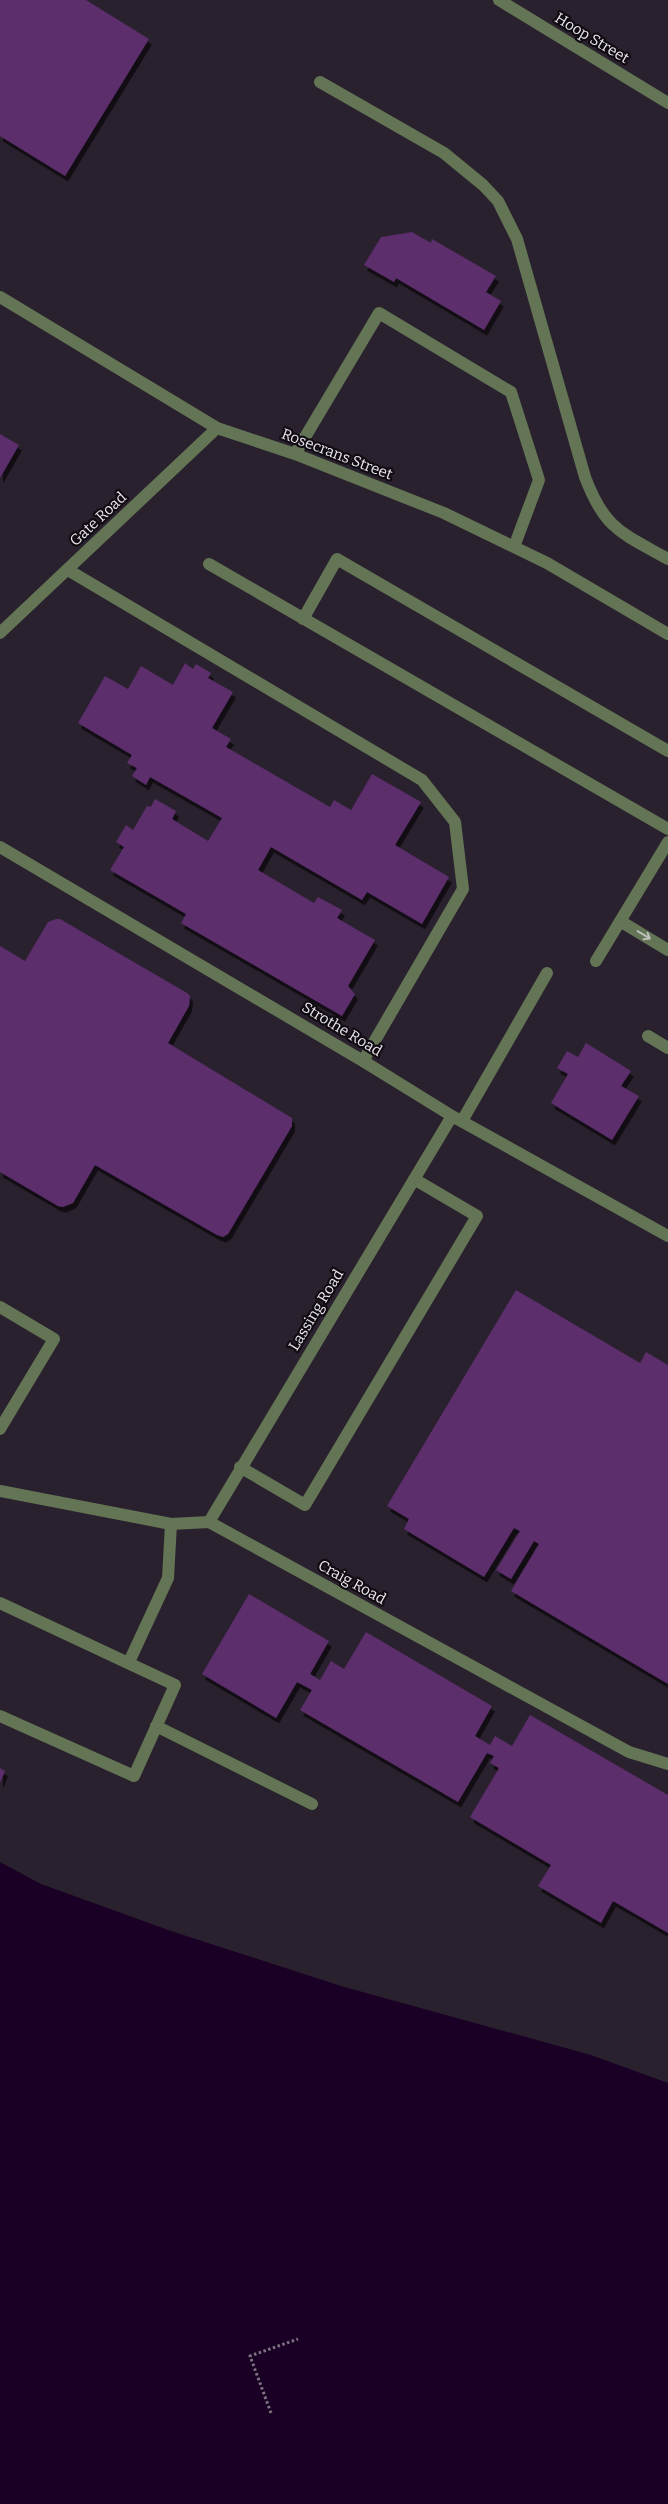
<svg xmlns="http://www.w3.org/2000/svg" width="668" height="2504" viewBox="0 0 668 2504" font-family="Bitter,serif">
<defs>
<filter id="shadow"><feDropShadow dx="3" dy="5.5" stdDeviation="0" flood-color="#0009"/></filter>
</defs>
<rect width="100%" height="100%" fill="#2a212e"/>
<path fill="#1b0026" d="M 0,1832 L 86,1867 L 668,2063 L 668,2504 L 0,2504 Z"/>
<path fill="#2a212e" d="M 0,1829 L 87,1865 L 668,2060 L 668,2083 L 591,2055 L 341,1986 L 171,1931 L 41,1884 L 0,1862 Z"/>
<path fill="#5b2d6c" filter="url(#shadow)" d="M 0,0 L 86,0 L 149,39 L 65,176 L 0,136 Z
M 412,232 L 431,243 L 432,239 L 496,276 L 486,292 L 501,301 L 484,330 L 396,278 L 394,282 L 364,265 L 381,237 Z
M 0,434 L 19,445 L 0,478 Z
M 185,663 L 193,669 L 196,664 L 211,673 L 208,678 L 233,692 L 212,728 L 231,739 L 226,747 L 330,807 L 334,800 L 351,810 L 372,774 L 421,802 L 395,845 L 449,877 L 422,924 L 367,892 L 362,900 L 271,847 L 258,870 L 314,903 L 318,897 L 342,910 L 337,918 L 375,940 L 348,986 L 355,994 L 342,1016 L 181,923 L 186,914 L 110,870 L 124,847 L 116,842 L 126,825 L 133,830 L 147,806 L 151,807 L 155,799 L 176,811 L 172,819 L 208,841 L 222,818 L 150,777 L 146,785 L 132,776 L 137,768 L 127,763 L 132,755 L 78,723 L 105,676 L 128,689 L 141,666 L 173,685 Z
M 56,919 L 60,919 L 187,993 L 190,996 L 189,1006 L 168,1043 L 292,1118 L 292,1126 L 228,1234 L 223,1237 L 217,1235 L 95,1165 L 73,1203 L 63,1207 L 58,1206 L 0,1172 L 0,946 L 25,961 L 48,922 Z
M 586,1043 L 631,1071 L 621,1086 L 639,1096 L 612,1140 L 551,1103 L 568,1074 L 557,1068 L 567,1051 L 578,1057 Z
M 516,1290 L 640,1363 L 646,1352 L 668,1365 L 668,1684 L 511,1591 L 539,1544 L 534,1541 L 511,1579 L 496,1570 L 520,1531 L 514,1528 L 484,1577 L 404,1529 L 409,1519 L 387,1506 Z
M 249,1594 L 329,1641 L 310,1674 L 320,1680 L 331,1661 L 344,1669 L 366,1632 L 492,1706 L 475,1736 L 490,1745 L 495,1736 L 512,1746 L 530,1715 L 668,1795 L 668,1933 L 613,1901 L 601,1923 L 538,1886 L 551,1865 L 470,1817 L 499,1768 L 490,1763 L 494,1756 L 487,1753 L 458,1802 L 300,1710 L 312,1690 L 297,1682 L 276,1718 L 202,1674 Z
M 0,1768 L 5,1771 L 0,1783 Z"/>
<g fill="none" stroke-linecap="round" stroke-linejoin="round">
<path stroke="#7b737f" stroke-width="3" stroke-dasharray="2.5 2.5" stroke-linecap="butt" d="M 271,2413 L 250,2356 L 298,2339"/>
<path stroke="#647555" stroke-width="12" d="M 499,0 L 668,103
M 320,82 L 444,153 L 483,185 L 498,201 L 517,239 L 585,477 C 605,530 622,533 668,559
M 0,297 L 217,428 L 295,454 L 444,513 L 547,563 L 668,634
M 295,454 L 379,313 L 511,392 L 539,480 L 514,547
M 209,564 L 668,829
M 68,570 L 422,780 L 455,822 L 463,889 L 363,1061
M 303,619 L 337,559 L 668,751
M 0,633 L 217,428
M 0,847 L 363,1061 L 452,1116 L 668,1236
M 620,921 L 668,950
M 596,961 L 668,842
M 648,1036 L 668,1048
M 462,1121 L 547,973
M 0,1307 L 54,1339 L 0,1429
M 240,1467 L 305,1505 L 477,1216 L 414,1179
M 0,1491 L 171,1524 L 209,1522 L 629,1752 L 668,1764
M 209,1522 L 452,1116
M 0,1603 L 175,1685 L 134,1776 L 0,1716
M 129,1662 L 168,1578 L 171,1524
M 156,1726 L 312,1804"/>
</g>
<defs><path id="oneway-shaft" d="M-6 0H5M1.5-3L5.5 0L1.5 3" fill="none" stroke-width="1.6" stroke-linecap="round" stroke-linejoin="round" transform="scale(1.25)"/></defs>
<use stroke="#bdbfba" href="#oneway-shaft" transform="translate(644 935) rotate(31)"/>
<g text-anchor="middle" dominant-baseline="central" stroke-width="4.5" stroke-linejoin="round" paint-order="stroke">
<g font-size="15" fill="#ede7f0" stroke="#110c12">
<text transform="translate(592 38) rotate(31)">Hoop Street</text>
<text transform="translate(337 454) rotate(21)">Rosecrans Street</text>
<text transform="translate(98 519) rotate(-43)">Gate Road</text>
<text transform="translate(342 1029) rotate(31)">Strothe Road</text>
<text transform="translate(316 1310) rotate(-59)">Lassing Road</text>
<text transform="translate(352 1582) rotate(29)">Craig Road</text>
</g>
</g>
</svg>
